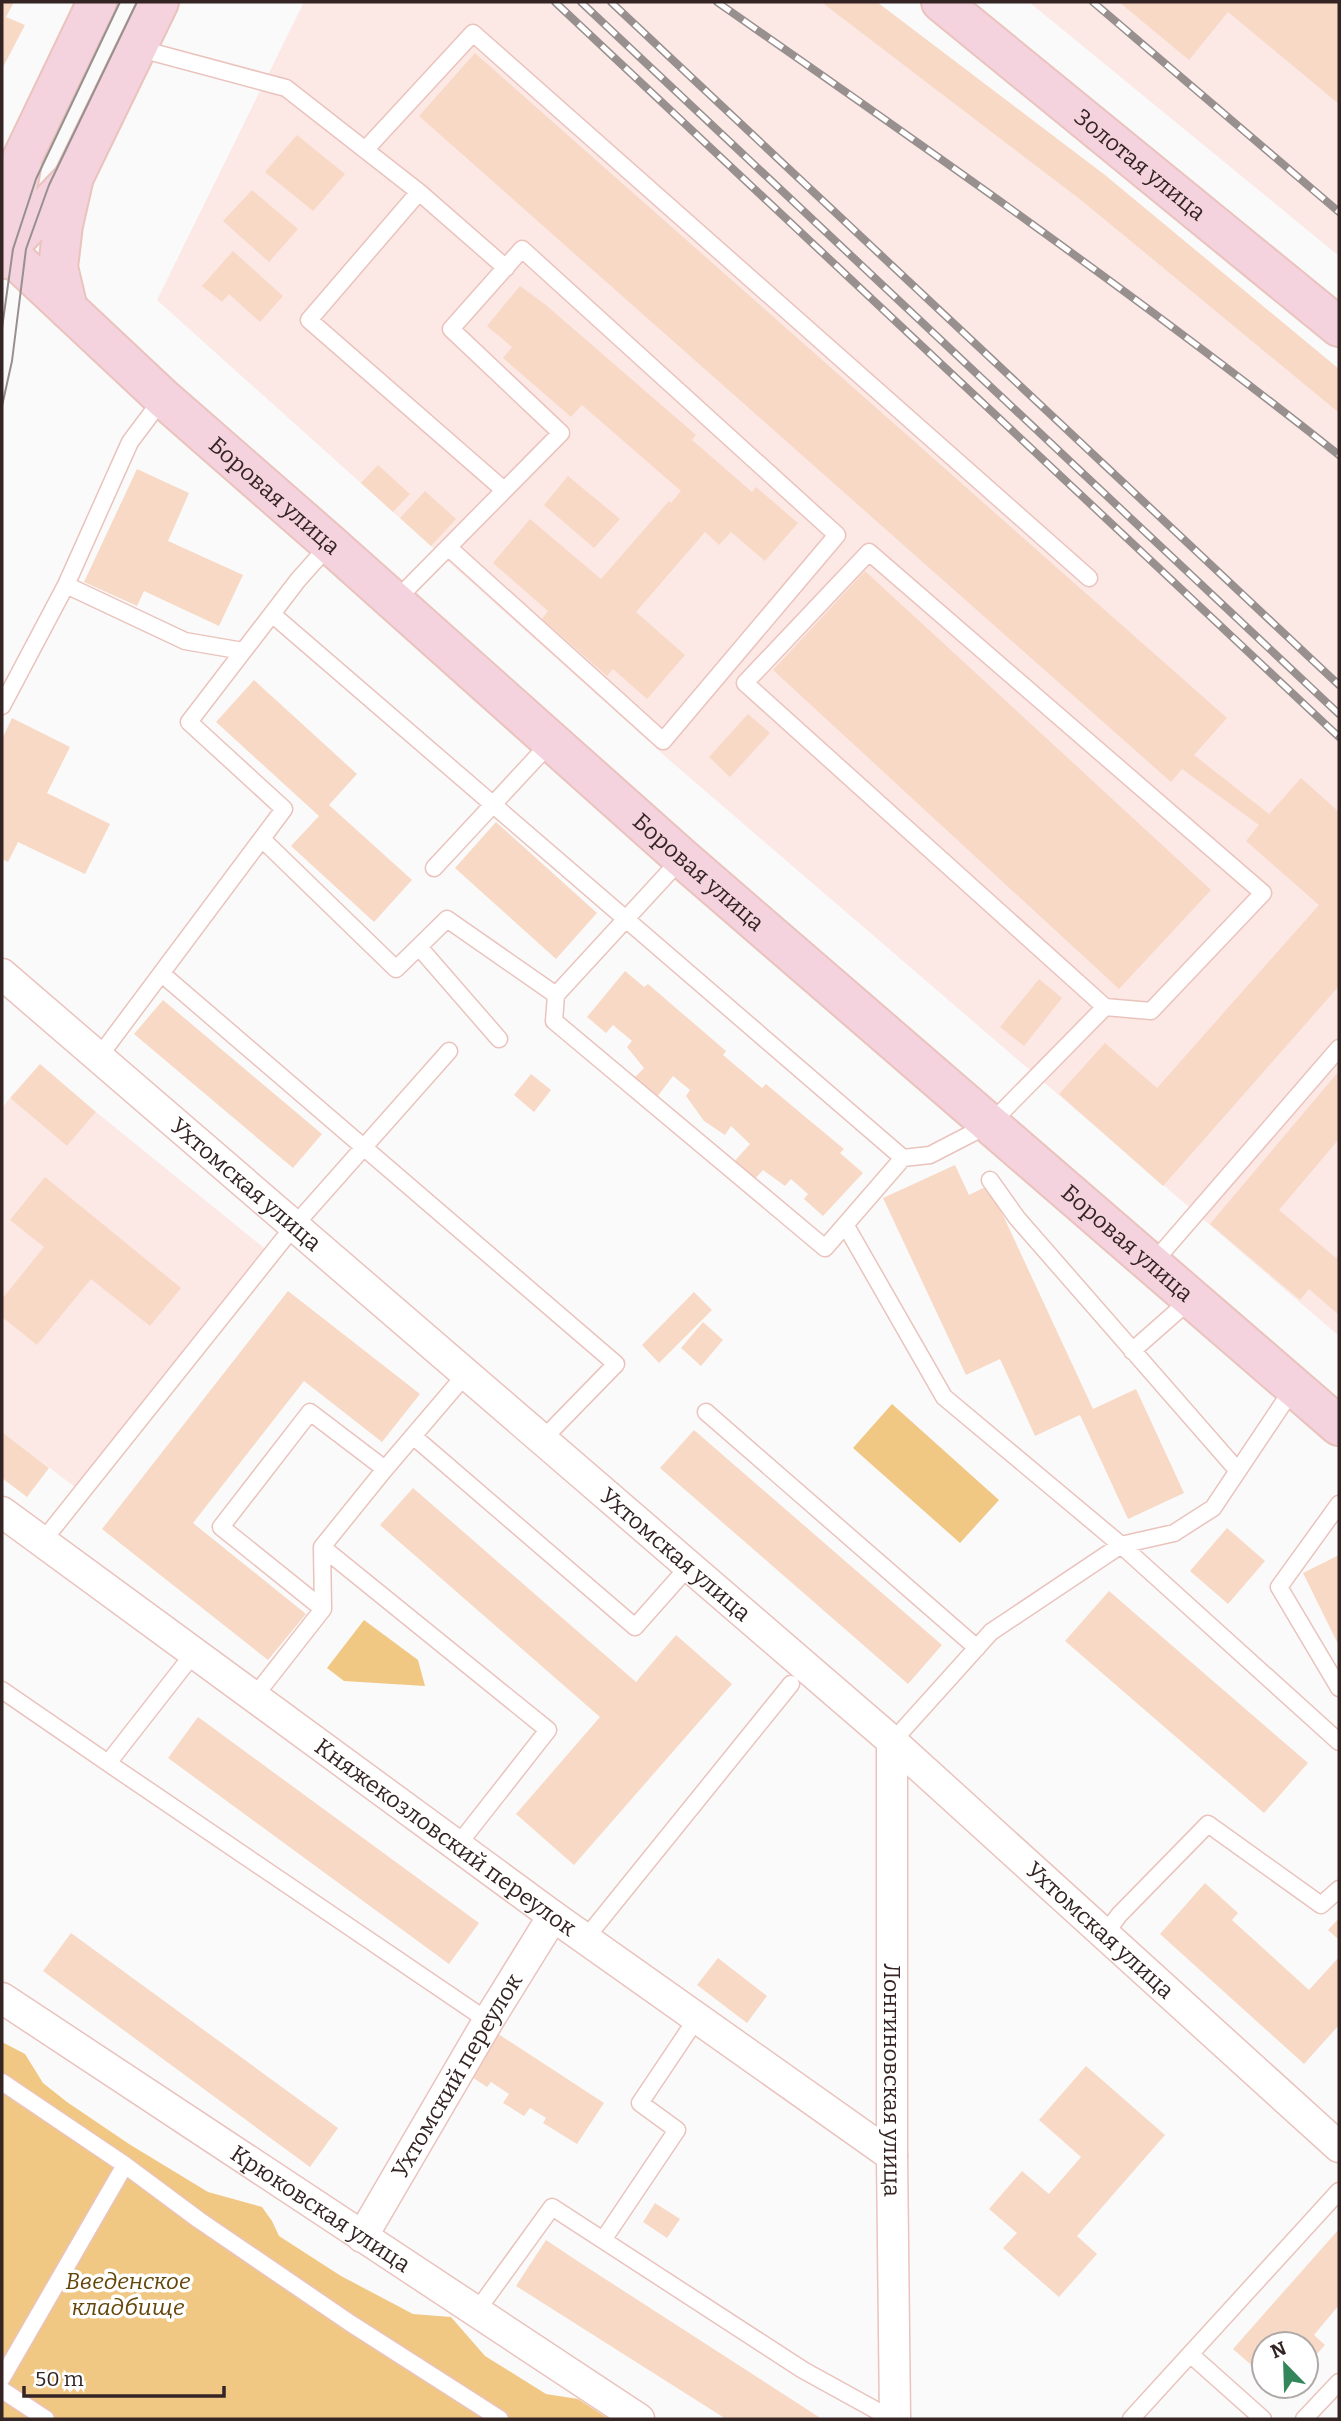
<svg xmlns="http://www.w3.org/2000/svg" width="1341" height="2421" viewBox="0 0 1341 2421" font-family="Bitter,serif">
<rect width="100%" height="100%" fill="#fafafa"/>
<path fill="#fce8e5" d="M 304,2 L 821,2 L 1082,201 L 1339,413 L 1339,1336 L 667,758 L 157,300 Z
M 1029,2 L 1339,2 L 1339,256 Z
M 10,1098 L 67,1146 L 96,1112 L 279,1260 L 87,1496 L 2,1432 L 2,1108 Z"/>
<path fill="#f1c784" d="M 892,1404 L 999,1500 L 960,1543 L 853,1448 Z
M 364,1620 L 418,1660 L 425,1686 L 344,1681 L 327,1668 Z
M 2,2042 L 25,2054 L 43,2083 L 67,2102 L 129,2144 L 208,2192 L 262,2207 L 272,2221 L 279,2236 L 341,2276 L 413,2314 L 451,2317 L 485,2356 L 546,2394 L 578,2399 L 609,2419 L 2,2419 Z"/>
<path fill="#f8d9c6" d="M 2,2 L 14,2 L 6,17 L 25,25 L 2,69 Z
M 821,2 L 877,2 L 1105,175 L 1339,369 L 1339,413 L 1082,201 Z
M 1119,2 L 1339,2 L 1339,104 L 1228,12 L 1189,60 Z
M 475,53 L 1227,718 L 1194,755 L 1269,814 L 1301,778 L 1339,812 L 1339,986 L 1163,1186 L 1059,1094 L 1105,1043 L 1157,1088 L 1319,905 L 1246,841 L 1259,825 L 1182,769 L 1171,782 L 419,116 Z
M 297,135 L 345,174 L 313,211 L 265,172 Z
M 252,190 L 298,229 L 269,262 L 223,221 Z
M 233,251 L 283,296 L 260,322 L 229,294 L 222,302 L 202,286 Z
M 520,286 L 547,306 L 696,435 L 692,440 L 752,492 L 756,487 L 798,523 L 765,561 L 731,532 L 719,545 L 705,532 L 636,612 L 685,655 L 647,699 L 613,669 L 607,676 L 542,619 L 548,611 L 493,563 L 530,519 L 601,579 L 669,501 L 671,503 L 681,491 L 582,405 L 571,417 L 503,358 L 512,347 L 487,326 Z
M 378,465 L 410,494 L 393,512 L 361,483 Z
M 137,469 L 189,493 L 168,541 L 243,575 L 219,626 L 144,591 L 137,606 L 84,582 Z
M 568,476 L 620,519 L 594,548 L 544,505 Z
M 425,491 L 456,519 L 431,546 L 400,518 Z
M 865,571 L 1211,890 L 1119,989 L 773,670 Z
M 254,680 L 357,774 L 329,805 L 412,880 L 374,922 L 291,846 L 319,816 L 216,722 Z
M 748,714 L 770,733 L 730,777 L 709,757 Z
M 12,718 L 70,747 L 47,793 L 110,824 L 85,874 L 18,842 L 8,862 L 2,859 L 2,739 Z
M 496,822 L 597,913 L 556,959 L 455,868 Z
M 625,971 L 644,987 L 648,984 L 726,1051 L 723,1055 L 762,1088 L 766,1084 L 809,1120 L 844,1149 L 840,1153 L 863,1173 L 823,1216 L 804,1199 L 808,1194 L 791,1179 L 785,1186 L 763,1170 L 752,1182 L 732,1164 L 750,1144 L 731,1126 L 725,1135 L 704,1121 L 686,1096 L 690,1090 L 673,1076 L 657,1097 L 635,1077 L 644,1068 L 627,1047 L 632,1041 L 613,1025 L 606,1033 L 587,1017 Z
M 1039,979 L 1062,998 L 1024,1046 L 1000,1027 Z
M 163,1000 L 322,1134 L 293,1168 L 134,1034 Z
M 40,1064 L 96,1112 L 67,1146 L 10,1098 Z
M 1339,1071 L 1339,1139 L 1279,1210 L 1336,1258 L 1339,1254 L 1339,1315 L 1309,1289 L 1300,1300 L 1210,1224 Z
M 531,1074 L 551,1090 L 534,1112 L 514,1095 Z
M 955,1165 L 969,1195 L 989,1185 L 1093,1409 L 1136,1389 L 1184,1493 L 1128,1519 L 1080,1415 L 1035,1436 L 1000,1359 L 966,1375 L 883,1198 Z
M 45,1177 L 181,1288 L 150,1326 L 91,1279 L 37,1345 L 2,1317 L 2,1299 L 44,1247 L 10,1220 Z
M 288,1291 L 420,1394 L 382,1442 L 304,1381 L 193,1523 L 306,1614 L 268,1660 L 102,1529 Z
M 694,1292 L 712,1310 L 659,1363 L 642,1345 Z
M 703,1322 L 723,1340 L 701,1366 L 681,1348 Z
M 694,1430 L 942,1645 L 908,1684 L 660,1468 Z
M 2,1432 L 49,1468 L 27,1497 L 2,1478 Z
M 413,1488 L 636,1682 L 676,1635 L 732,1684 L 574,1865 L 516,1814 L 600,1717 L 380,1525 Z
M 1227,1528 L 1265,1561 L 1228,1604 L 1190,1571 Z
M 1339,1555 L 1339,1646 L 1303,1573 Z
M 1109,1591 L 1308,1763 L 1264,1813 L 1065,1641 Z
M 198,1717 L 479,1923 L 449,1964 L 168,1758 Z
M 1205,1883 L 1238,1913 L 1232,1920 L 1309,1990 L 1339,1957 L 1339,2025 L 1304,2064 L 1160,1934 Z
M 1339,1918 L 1339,1940 L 1328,1930 Z
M 71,1933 L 338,2128 L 310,2167 L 43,1971 Z
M 718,1958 L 767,1996 L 747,2023 L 697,1985 Z
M 483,2024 L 604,2103 L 577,2144 L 543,2123 L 546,2118 L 530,2108 L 524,2116 L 503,2103 L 509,2094 L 491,2082 L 487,2087 L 455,2066 Z
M 1086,2066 L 1165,2135 L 1077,2236 L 1097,2254 L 1059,2297 L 1003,2248 L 1017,2233 L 989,2209 L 1022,2171 L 1049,2194 L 1081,2157 L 1039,2120 Z
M 655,2203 L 680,2219 L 667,2238 L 643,2222 Z
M 1339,2229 L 1339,2305 L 1314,2335 L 1325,2345 L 1306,2366 L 1306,2344 L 1264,2344 L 1264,2376 L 1233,2349 Z
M 546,2240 L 582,2264 L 822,2419 L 726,2419 L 516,2286 Z"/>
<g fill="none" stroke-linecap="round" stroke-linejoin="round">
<g stroke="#eac3bd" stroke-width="19">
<path id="lane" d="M 137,48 L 286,88 L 419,192 L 309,320 L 504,490
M 365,150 L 473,33 L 1089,578
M 419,192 L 506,268
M 66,585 L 130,442 L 163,398
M 395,601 L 561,433 L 451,329 L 522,249 L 837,535 L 663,741 L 448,547
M 272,614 L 903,1158
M 2,706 L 66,585 L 185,641 L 243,651
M 262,839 L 396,969 L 447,919 L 556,995
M 682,858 L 556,995 L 554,1021 L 825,1248 L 903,1158 L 930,1155 L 990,1124 L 1105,1007 L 1151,1011 L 1263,893 L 869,552 L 745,683 L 1105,1007
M 434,868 L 551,742
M 419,947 L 499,1039
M 162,974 L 616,1364 L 542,1440
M 98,1058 L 284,809 L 189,722 L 298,580 L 330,544
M 990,1180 L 1017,1218 L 1238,1471
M 846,1226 L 944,1397 L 1121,1545 L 1339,1742
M 1152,1264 L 1339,1048
M 1132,1351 L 1191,1299
M 706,1412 L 977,1648
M 413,1436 L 635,1627 L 689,1566
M 1339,1504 L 1279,1587 L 1339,1688
M 42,1542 L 294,1226 L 449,1051
M 322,1547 L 548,1730 L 457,1846
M 323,1609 L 322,1547 L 385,1469
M 194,1653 L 108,1763 L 488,2021
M 2,1690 L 108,1763
M 254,1697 L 323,1609 L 221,1527 L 310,1412 L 385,1469 L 466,1374
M 892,1742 L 991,1632 L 1121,1545 L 1174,1533 L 1213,1508 L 1294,1387
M 1105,1934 L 1119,1915 L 1208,1824 L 1321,1905 L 1339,1889
M 585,1939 L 791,1684
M 2,2082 L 125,2165 L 199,2220 L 350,2323 L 500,2419
M 603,2240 L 677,2130 L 640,2103 L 697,2018
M 476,2312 L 552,2207 L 803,2370 L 892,2419
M 1190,2354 L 1263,2419
M 2,2378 L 125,2165
M 2,2390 L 46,2419
M 1131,2419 L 1339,2191
M 1304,2419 L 1339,2382"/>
</g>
<g stroke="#eac3bd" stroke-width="33">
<g id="street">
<path id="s1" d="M 2,974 L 885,1735 L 1339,2147"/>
<path id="s2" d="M 2,1512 L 553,1916 L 892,2156"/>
<path id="s3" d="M 892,1742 L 892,2156 L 895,2419"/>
<path id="s4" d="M 2,1998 L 639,2419"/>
<path id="s5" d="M 362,2237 L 488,2021 L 553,1916"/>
</g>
</g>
<g stroke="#eac3bd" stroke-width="42">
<g id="secondary">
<path id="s6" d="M 941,2 L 1339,327"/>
<path id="s7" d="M 2,247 L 163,398 L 330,544 L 682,858 L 1339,1426"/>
<path d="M 6,250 L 23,156 L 97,2"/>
<path d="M 2,259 L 15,240 L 73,179 L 159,2"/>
<path d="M 68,309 L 58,267 L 63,225 L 73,181"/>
</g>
</g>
<use href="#lane" stroke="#fff" stroke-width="16"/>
<use href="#street" stroke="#fff" stroke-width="30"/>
<use href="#secondary" stroke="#f4d2de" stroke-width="38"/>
<path stroke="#97908f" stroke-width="2" d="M 2,328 L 13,249 L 36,179 L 120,2
M 2,406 L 12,361 L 26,249 L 49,185 L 137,2"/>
<g stroke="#97908f" stroke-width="8">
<path id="rail" d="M 555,2 L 1339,737
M 581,2 L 1339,714
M 611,2 L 1339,685
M 717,2 C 928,149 1138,296 1339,455
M 1093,2 L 1339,212"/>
</g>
<use href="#rail" stroke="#fff" stroke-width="5" stroke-dasharray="16" stroke-linecap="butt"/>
</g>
<g text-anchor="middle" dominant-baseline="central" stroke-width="7" stroke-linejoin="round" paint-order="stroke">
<g font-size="23" fill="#342524" stroke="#fff">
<text stroke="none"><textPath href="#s6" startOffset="257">Золотая улица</textPath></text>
<text stroke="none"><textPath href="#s7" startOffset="369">Боровая улица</textPath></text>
<text stroke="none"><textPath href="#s7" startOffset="936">Боровая улица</textPath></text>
<text stroke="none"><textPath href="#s1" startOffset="322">Ухтомская улица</textPath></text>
<text stroke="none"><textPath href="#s7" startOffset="1503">Боровая улица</textPath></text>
<text stroke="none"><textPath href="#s1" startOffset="889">Ухтомская улица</textPath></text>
<text stroke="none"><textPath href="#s2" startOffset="550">Княжекозловский переулок</textPath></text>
<text stroke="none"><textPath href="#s1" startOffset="1456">Ухтомская улица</textPath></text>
<text stroke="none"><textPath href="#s5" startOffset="187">Ухтомский переулок</textPath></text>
<text stroke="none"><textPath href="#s3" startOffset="338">Лонгиновская улица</textPath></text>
<text stroke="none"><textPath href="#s4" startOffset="382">Крюковская улица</textPath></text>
</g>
<g font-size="23" font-style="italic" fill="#644609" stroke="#fff">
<text x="128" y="2281">Введенское<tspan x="128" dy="26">кладбище</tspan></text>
</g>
</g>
<rect width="1341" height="2421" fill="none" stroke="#342524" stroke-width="7"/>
<g transform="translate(1285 2365) rotate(337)"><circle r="33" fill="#ffffff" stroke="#aea8a7" stroke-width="2"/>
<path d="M0-5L12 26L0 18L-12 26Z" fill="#328659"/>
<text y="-10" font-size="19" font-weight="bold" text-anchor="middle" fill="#342524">N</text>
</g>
<path d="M24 2386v10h200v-10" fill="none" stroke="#342524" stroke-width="3.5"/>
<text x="35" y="2386" font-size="21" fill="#342524" stroke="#ffffff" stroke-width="5" paint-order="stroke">50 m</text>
</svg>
